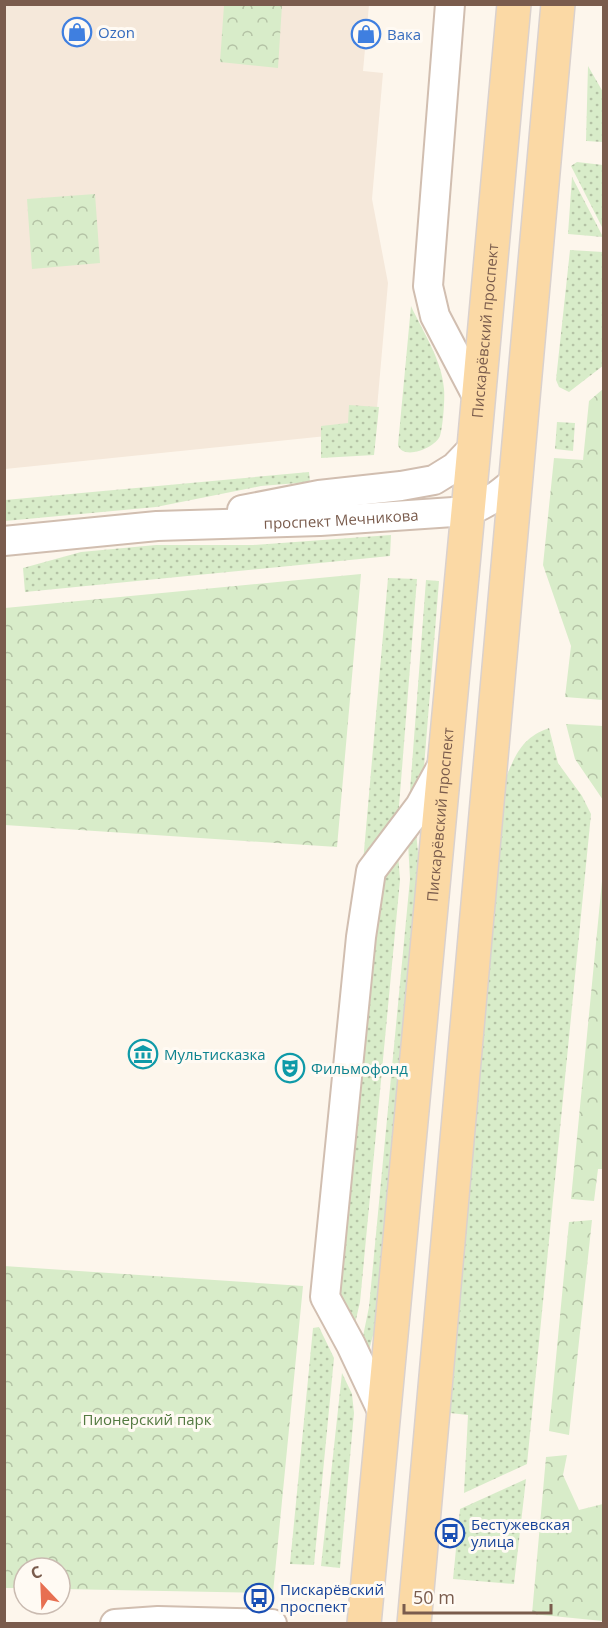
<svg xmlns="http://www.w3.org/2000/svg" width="608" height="1628" viewBox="0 0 608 1628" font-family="'Open Sans',sans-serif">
<defs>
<pattern id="grass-dots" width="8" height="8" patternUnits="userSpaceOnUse" patternTransform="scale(1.5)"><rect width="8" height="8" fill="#d8ecc9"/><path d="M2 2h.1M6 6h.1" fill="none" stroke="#b4c2a5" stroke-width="1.8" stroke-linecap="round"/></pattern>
<pattern id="park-crowns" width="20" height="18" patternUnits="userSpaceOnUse" patternTransform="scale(1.5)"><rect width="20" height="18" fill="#d8ecc9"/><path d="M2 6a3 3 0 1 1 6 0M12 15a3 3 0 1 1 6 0" fill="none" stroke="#b4c2a5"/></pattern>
</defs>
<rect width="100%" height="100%" fill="#fdf6ec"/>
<path fill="#f5e8da" d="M 5,5 L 369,5 L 363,71 L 383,73 L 372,199 L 388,283 L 375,431 L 5,469 Z"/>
<path fill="url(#grass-dots)" d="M 588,66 L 603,92 L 603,142 L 586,141 Z
M 577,162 L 603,165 L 603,229 L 571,166 Z
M 572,177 L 603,237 L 568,234 Z
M 570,250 L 603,252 L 604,365 L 569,392 L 559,387 L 556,380 Z
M 411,306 C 423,332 442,360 444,389 C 445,399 443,426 440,436 C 435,448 403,461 398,445 Z
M 349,405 L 379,407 L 374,455 L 321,458 L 321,426 L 348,423 Z
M 557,422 L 575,423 L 573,451 L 555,449 Z
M 309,472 L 310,482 L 261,486 L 156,507 L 5,521 L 5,500 Z
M 391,535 L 390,556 L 25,592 L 23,568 L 81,552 L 156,545 L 253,545 Z
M 388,578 L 417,579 L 398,819 L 362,874 Z
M 426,580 L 439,581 L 424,767 L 422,781 L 409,804 Z
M 549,728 L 558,763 L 582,796 L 591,814 L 527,1464 L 464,1493 L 468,1415 L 450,1413 L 476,1081 L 507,775 C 517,751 524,737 549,728 Z
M 416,832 L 421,884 L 381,1306 L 368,1354 L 362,1341 L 369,1307 L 410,879 L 408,842 Z
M 398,853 L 400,880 L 360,1302 L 354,1328 L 335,1293 L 383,875 Z
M 319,1327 L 334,1358 L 314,1565 L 290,1564 L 313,1328 Z
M 342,1373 L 352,1394 L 354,1413 L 340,1568 L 321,1566 Z
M 526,1479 L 514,1584 L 453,1579 L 460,1509 Z"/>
<path fill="url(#park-crowns)" d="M 224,5 L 282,5 L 278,68 L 220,62 Z
M 95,194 L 100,263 L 32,269 L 27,199 Z
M 603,389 L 603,700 L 565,697 L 571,646 L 543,565 L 554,458 L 583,460 L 589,401 Z
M 361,574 L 337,847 L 5,825 L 5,608 Z
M 566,724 L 603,726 L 603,800 L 575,759 Z
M 603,871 L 604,1169 L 598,1169 L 594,1201 L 571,1199 Z
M 592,1220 L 569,1435 L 549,1431 L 569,1222 Z
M 4,1266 L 303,1286 L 273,1593 L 60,1589 L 60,1568 L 24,1568 L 24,1588 L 5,1588 Z
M 567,1455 L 563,1475 L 579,1510 L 603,1504 L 603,1621 L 532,1614 L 546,1457 Z"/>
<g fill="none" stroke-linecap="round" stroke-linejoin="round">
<g stroke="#d1beb0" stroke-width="32">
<g id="minor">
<path d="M 450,4 L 428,286 L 435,316 L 479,400"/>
<path d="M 242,510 L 319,495 L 401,486 L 434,480 L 455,467 L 474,447"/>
<path id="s1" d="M 4,541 L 157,526 L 320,521 L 468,511 C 487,504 500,494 515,481"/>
<path d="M 384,1415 L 351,1345 L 325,1297 L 361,937 L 371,871 L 420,806 L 443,764"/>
<path d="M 115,1624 L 158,1621 L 272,1624"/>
</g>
</g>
<g stroke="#dad1cd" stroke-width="36">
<g id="major">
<path id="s2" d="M 364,1624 L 474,447 L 514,4"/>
<path d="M 414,1624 L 558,4"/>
</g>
</g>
<use href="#minor" stroke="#fff" stroke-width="28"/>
<use href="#major" stroke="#fbd9a5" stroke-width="33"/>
</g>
<defs>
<g id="shop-ring" transform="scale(1.5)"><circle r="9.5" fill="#fffaf3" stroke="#3f7fe0" stroke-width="1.5"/><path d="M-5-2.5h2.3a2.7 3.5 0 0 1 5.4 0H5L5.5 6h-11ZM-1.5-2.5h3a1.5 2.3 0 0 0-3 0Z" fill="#3f7fe0"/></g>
<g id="museum-ring" transform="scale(1.5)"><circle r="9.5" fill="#fffaf3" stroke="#0f9aa8" stroke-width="1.5"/><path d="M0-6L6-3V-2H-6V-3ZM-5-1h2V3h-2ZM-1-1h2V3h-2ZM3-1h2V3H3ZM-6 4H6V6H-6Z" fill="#0f9aa8"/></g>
<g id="theatre-ring" transform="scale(1.5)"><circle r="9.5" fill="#fffaf3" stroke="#0f9aa8" stroke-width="1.5"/><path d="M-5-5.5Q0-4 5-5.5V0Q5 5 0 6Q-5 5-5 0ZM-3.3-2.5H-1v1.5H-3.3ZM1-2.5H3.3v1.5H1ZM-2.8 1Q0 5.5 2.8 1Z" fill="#0f9aa8"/></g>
<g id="bus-ring" transform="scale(1.5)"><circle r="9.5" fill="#fffaf3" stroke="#1a4fb4" stroke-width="1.5"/><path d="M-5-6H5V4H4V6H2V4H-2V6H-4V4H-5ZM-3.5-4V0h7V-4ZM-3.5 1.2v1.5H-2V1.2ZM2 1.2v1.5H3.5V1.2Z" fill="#1a4fb4"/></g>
</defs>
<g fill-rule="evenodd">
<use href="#shop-ring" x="77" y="32"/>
<use href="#shop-ring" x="366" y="34"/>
<use href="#museum-ring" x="143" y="1054"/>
<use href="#theatre-ring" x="290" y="1068"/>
<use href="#bus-ring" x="450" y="1533"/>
<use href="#bus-ring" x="259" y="1598"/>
</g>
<g text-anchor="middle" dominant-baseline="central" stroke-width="6" stroke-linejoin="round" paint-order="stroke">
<g font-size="15" fill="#366cbe" stroke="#fffaf3" text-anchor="start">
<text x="98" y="32">Ozon</text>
<text x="387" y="34">Вака</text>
</g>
<g font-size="15" fill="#7a5c4d" stroke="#fffaf3">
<text stroke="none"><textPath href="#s2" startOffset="1299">Пискарёвский проспект</textPath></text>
<text stroke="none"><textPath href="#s1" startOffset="338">проспект Мечникова</textPath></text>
<text stroke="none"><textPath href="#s2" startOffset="813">Пискарёвский проспект</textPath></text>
</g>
<g font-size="15" fill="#0d838f" stroke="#fffaf3" text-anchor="start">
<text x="164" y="1054">Мультисказка</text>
<text x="311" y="1068">Фильмофонд</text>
</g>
<g font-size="15" fill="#537a41" stroke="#fffaf3">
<text x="147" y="1419">Пионерский парк</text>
</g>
<g font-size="15" fill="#164399" stroke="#fffaf3" text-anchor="start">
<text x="471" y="1524">Бестужевская<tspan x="471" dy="17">улица</tspan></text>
<text x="280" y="1589">Пискарёвский<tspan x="280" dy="17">проспект</tspan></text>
</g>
</g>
<rect width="608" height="1628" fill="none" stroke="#7a5c4d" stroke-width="12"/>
<g transform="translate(42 1586) rotate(337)"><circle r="28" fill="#fffaf3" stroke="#cabbb1" stroke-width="1.5"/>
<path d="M0-4.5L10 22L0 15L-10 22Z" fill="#e76f51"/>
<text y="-9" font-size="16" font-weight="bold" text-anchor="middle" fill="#7a5c4d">С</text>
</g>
<path d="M404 1604v9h147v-9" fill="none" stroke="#7a5c4d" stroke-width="3"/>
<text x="413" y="1604" font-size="18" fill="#7a5c4d" stroke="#fffaf3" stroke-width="4.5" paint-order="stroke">50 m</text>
</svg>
